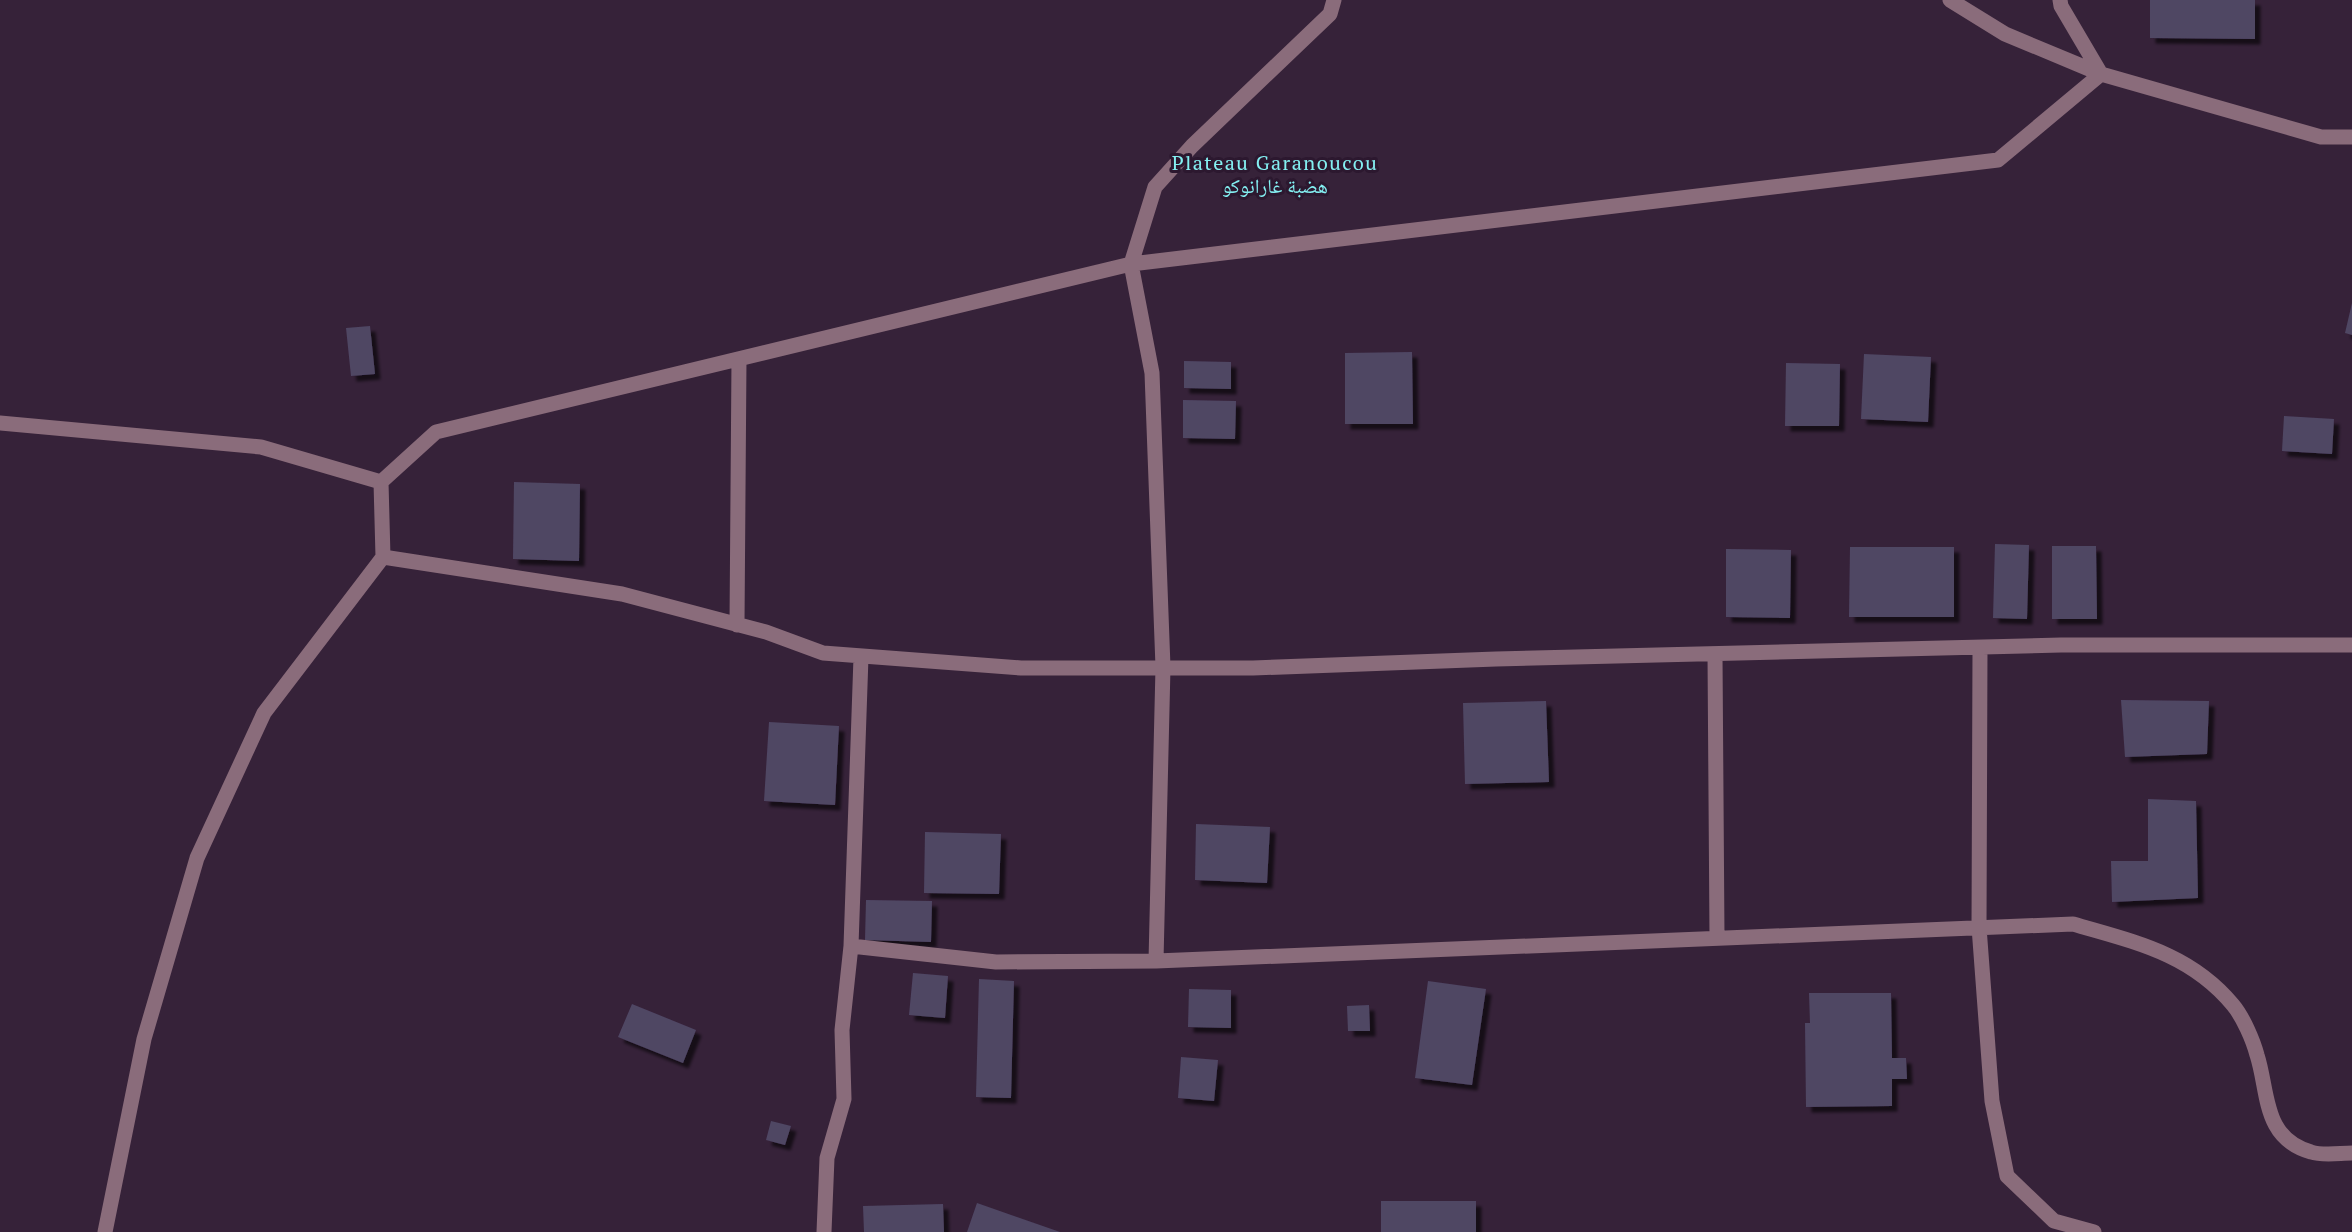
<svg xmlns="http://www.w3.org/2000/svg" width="2352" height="1232" viewBox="0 0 2352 1232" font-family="'PT Serif','Noto Naskh Arabic',serif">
<defs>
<filter id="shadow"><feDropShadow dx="5.5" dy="5.5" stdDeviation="1.5" flood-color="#0009"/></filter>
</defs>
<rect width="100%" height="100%" fill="#362239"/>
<path fill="#4f4664" filter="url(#shadow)" d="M 2150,0 L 2255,0 L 2255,39 L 2150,38 Z
M 2352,303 L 2352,335 L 2345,333 Z
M 370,326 L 375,374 L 351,376 L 346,328 Z
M 1412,352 L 1413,424 L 1345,424 L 1345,353 Z
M 1864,354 L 1931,357 L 1928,422 L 1861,419 Z
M 1184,361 L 1231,362 L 1231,389 L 1184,388 Z
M 1786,363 L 1840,364 L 1839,426 L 1785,426 Z
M 1183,400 L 1236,401 L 1235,439 L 1183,438 Z
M 2284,416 L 2334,419 L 2332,454 L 2282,451 Z
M 514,482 L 580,484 L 579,561 L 513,559 Z
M 1995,544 L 2029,545 L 2027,619 L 1993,618 Z
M 2052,546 L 2096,546 L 2097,619 L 2052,619 Z
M 1850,547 L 1954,547 L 1954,617 L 1849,617 Z
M 1726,549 L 1791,550 L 1790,618 L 1726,617 Z
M 2121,700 L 2209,701 L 2207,754 L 2125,757 Z
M 1546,701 L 1549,782 L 1465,784 L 1463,703 Z
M 769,722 L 839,726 L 835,805 L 764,801 Z
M 2148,799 L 2196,801 L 2198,898 L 2112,902 L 2111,861 L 2148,861 Z
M 1196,824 L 1270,827 L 1267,883 L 1195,880 Z
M 925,832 L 1001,834 L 999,894 L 924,893 Z
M 866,900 L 932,901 L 931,942 L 865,940 Z
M 913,973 L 948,976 L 945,1018 L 909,1015 Z
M 979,979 L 1014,981 L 1011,1098 L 976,1097 Z
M 1428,981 L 1486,989 L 1472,1085 L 1415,1078 Z
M 1189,989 L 1231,990 L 1231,1028 L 1188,1027 Z
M 1809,993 L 1891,993 L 1892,1058 L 1906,1058 L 1907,1079 L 1892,1079 L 1892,1106 L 1806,1107 L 1805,1023 L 1810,1023 Z
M 632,1004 L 696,1030 L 683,1063 L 618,1037 Z
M 1369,1005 L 1370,1031 L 1348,1031 L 1347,1006 Z
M 1181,1057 L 1218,1060 L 1214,1101 L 1178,1098 Z
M 771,1121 L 791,1126 L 785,1145 L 766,1140 Z
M 1381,1201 L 1476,1201 L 1476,1232 L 1381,1232 Z
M 977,1203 L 1060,1232 L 967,1232 Z
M 943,1204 L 944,1232 L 864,1232 L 863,1206 Z"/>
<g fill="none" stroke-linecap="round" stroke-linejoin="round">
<path stroke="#8a6c7b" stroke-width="15" d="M 1950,0 L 2005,34 L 2101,74
M 2060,0 L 2061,6 L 2101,74
M 0,423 L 261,447 L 381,482
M 383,557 L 622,594 L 766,632 L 823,653 L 1021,668 L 1253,668 L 1496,659 L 2061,645 L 2352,645
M 737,625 L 739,359
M 1980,648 L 1979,927 L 1992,1101 L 2007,1176 L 2054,1221 L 2094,1232
M 1715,655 L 1717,937
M 851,946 L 996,962 L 1156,961 L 2073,924 C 2134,942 2190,953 2233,1005 C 2243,1017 2253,1040 2257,1055 C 2269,1092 2262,1138 2311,1152 C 2323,1156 2340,1153 2352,1153
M 1156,961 L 1163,667 L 1152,373 L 1131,264 L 1155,187 L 1192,146 L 1330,14 L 1334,0
M 105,1232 L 144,1039 L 197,858 L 264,713 L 383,557 L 381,482 L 436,432 L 1131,264 L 1998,160 L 2101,74 L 2321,137 L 2352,137
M 824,1232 L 827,1158 L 844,1099 L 842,1030 L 851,946 L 861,657"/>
</g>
<g text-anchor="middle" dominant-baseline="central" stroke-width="6" stroke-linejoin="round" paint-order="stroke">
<g font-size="20" letter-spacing="1.5" fill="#84f0f2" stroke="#2c182f">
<text x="1275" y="162">Plateau Garanoucou<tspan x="1275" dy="23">هضبة غارانوكو</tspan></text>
</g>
</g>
</svg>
